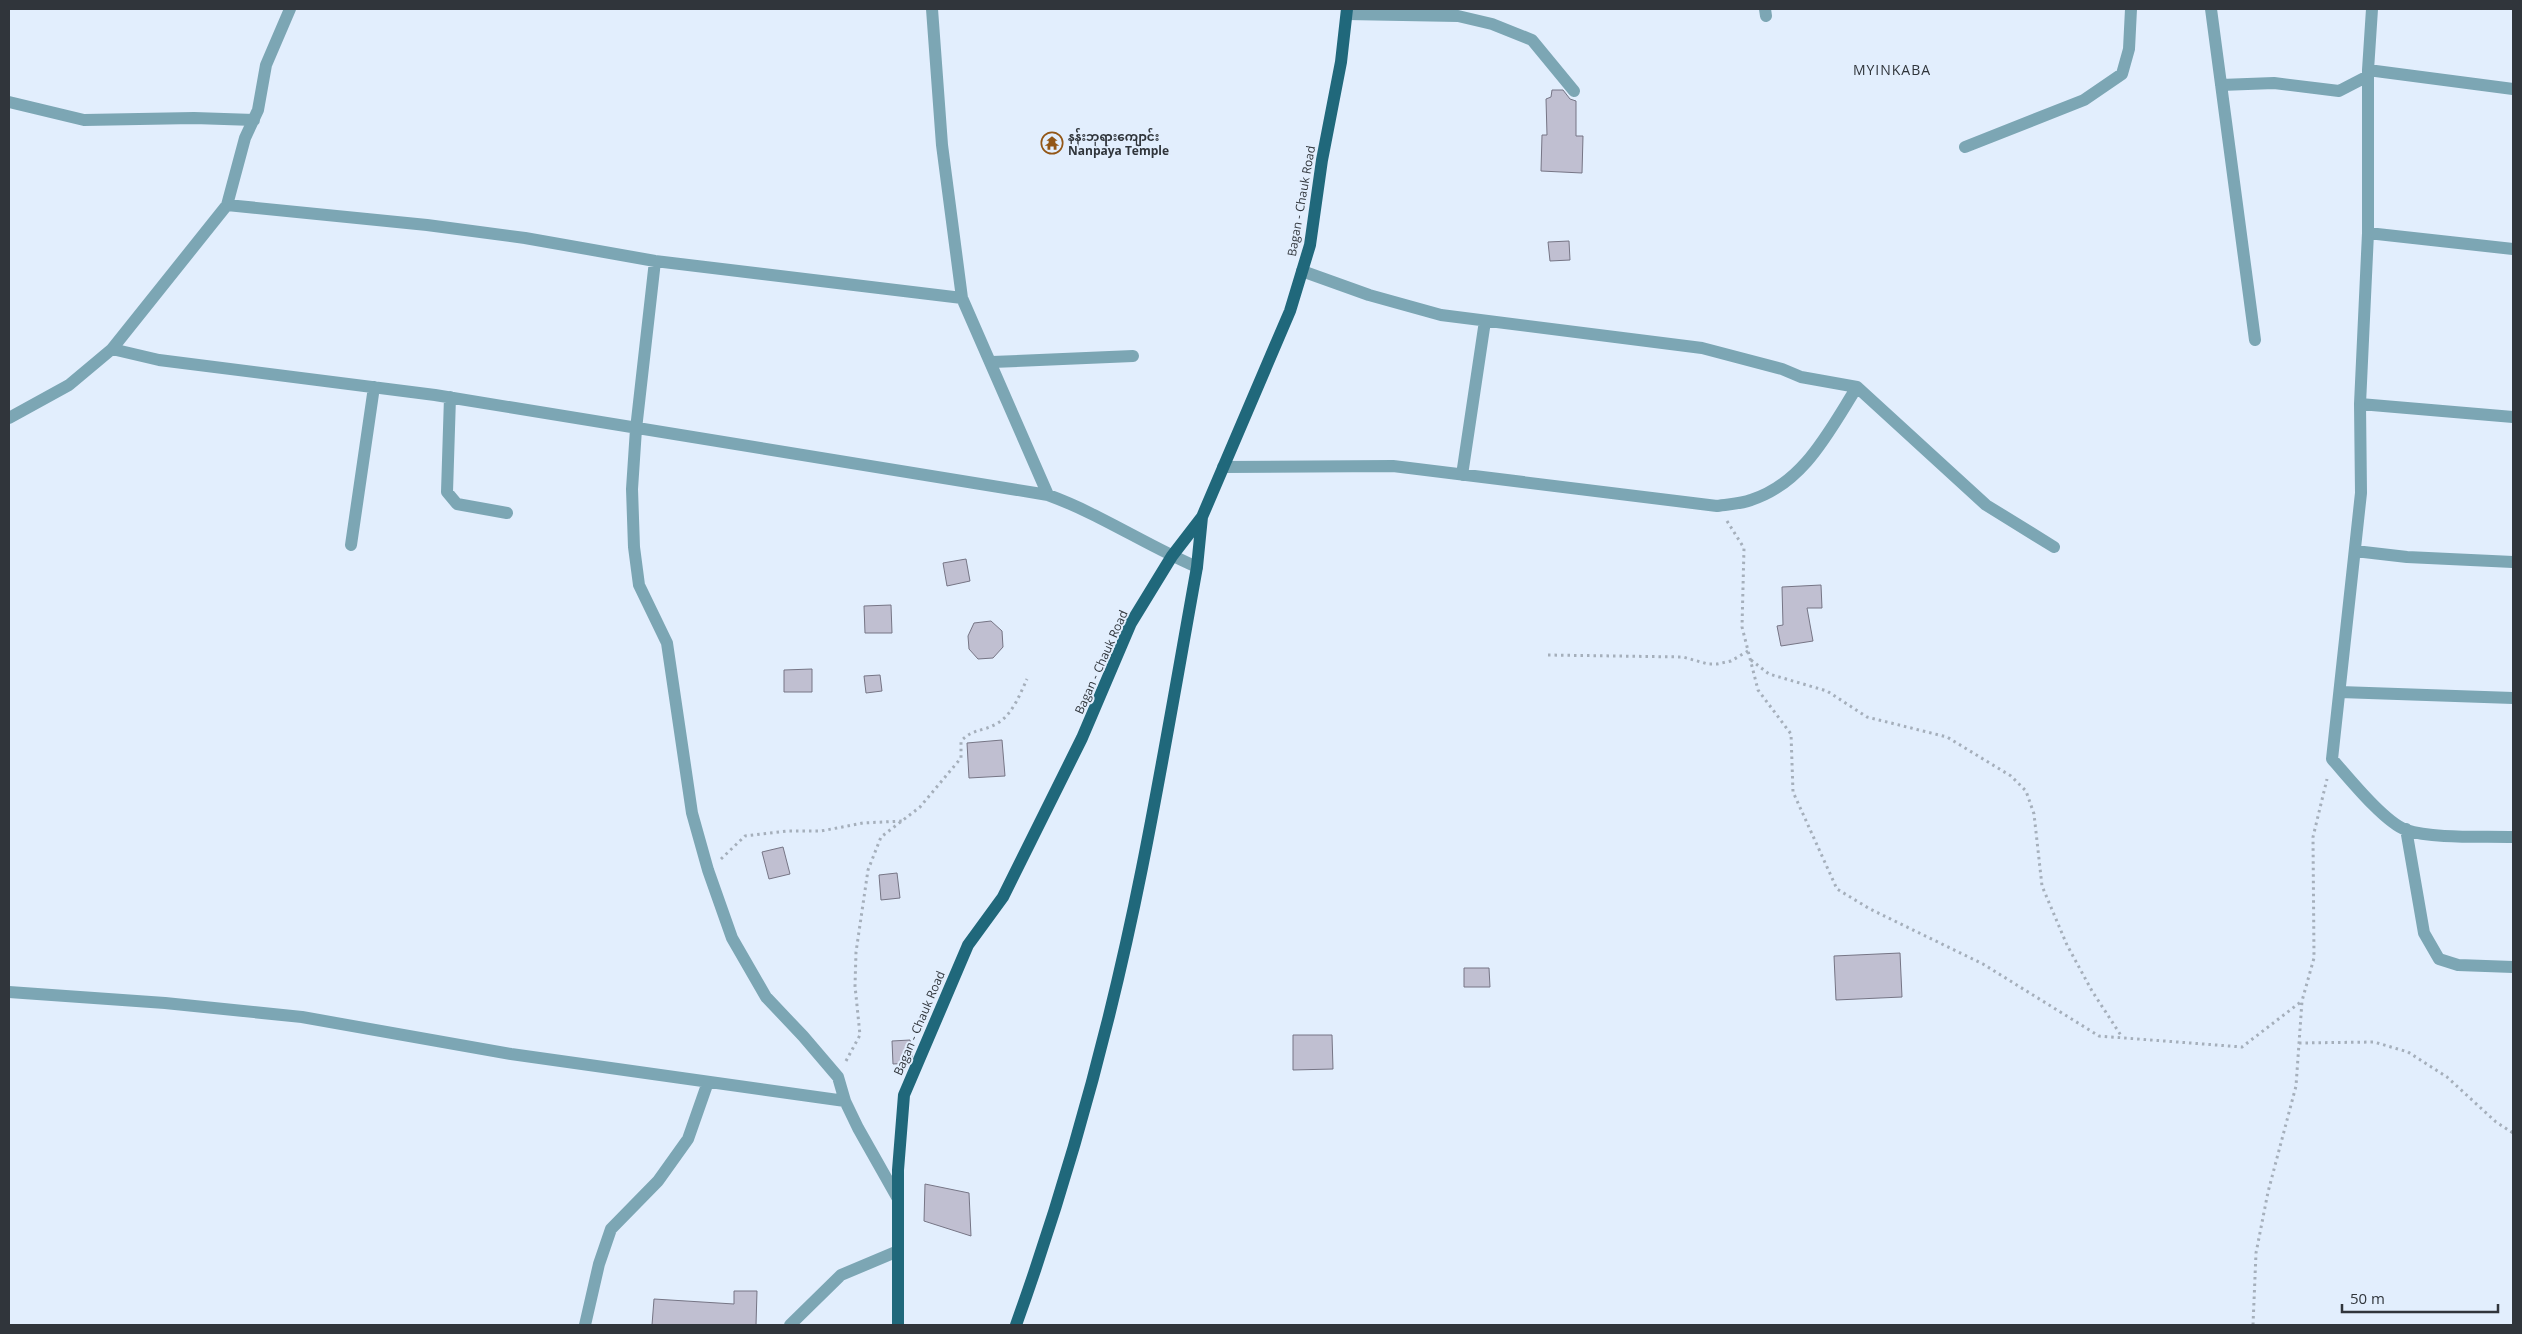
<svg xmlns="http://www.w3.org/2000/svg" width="2522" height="1334" viewBox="0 0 2522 1334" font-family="'Open Sans','Noto Sans Myanmar',sans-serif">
<rect width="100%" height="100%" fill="#e2eefd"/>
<path fill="#c0bfd1" stroke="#767585" d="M 1552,90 L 1563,90 L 1570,99 L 1576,101 L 1576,136 L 1583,136 L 1582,173 L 1541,171 L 1542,135 L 1547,135 L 1546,99 L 1551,97 Z
M 1569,241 L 1570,260 L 1550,261 L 1548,242 Z
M 966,559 L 970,581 L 947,586 L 943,563 Z
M 1821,585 L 1822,608 L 1807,608 L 1813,641 L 1781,646 L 1777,626 L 1783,625 L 1782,587 Z
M 891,605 L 892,633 L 865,633 L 864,606 Z
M 991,621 L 1002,631 L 1003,647 L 993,658 L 978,659 L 969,649 L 968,636 L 974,623 Z
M 812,669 L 812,692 L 784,692 L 784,670 Z
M 880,675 L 882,691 L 866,693 L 864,676 Z
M 1002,740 L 1005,776 L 969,778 L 967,743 Z
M 783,847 L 790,874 L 769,879 L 762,852 Z
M 897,873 L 900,898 L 881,900 L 879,875 Z
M 1900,953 L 1902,997 L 1836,1000 L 1834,956 Z
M 1464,968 L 1489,968 L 1490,987 L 1464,987 Z
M 1293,1035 L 1332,1035 L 1333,1069 L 1293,1070 Z
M 910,1040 L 912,1057 L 909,1063 L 893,1064 L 892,1041 Z
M 925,1184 L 969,1193 L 971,1236 L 924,1221 Z
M 734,1291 L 757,1291 L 756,1325 L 652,1325 L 654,1299 L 734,1304 Z"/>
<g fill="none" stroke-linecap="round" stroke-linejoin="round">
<path stroke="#a5afbb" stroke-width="3" stroke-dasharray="2.5 4" stroke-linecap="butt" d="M 1727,521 L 1744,548 L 1742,627 L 1758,690 L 1791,734 L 1793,792 L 1837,889 L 1870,909 L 1983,964 L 2099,1036 L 2242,1047 L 2302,1001
M 1548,655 L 1683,657 L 1708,664 L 1717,664 L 1731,661 L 1748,651
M 1751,660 L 1769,674 L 1827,691 L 1867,717 L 1947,737 L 2011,776 L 2026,791 L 2034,814 L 2042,886 L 2067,945 L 2092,991 L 2122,1037
M 721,859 L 745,836 L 787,831 L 821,831 L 863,823 L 903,821
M 2299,1043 L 2374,1042 L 2408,1052 L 2447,1077 L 2496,1122 L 2513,1133
M 846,1061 L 860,1035 L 855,986 L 856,952 L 868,870 L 881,837 L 920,807 L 961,758 L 961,741 C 974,728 982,732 996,724 C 1012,716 1020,694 1027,679
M 2253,1325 L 2256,1253 L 2268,1192 L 2296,1086 L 2302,1001 L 2314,958 L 2313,837 L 2327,779"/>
<path stroke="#7ca6b4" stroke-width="12" d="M 932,9 L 942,145 L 962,298 L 1048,495
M 1765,9 L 1766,16
M 2211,9 L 2255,340
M 2372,9 L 2368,70 L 2368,233 L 2360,404 L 2361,493 L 2332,759 C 2348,777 2384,822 2406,830 C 2433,839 2484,836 2513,837
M 1347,14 L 1458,16 L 1492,24 L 1532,40 L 1574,91
M 2368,70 L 2513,89
M 2221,85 L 2274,83 L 2339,91 L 2368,76
M 9,102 L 84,120 L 194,118 L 254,120
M 1965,147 L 2084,100 L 2122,74 L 2129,49 L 2131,9
M 227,205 L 427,225 L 525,238 L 655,261 L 962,298
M 2368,233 L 2513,249
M 655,261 L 636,429 L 632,489 L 634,547 L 639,585 L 667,643 L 692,813 L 708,870 L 732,938 L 766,997 L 803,1036 L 838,1077 L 845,1101 L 858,1128 L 897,1197
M 1302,271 L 1369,295 L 1441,315 L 1702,348 L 1782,369 L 1801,377 L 1857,387 L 1986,505 L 2054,547
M 112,349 L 159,360 L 435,395 L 1048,495 C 1100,514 1146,545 1197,567
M 992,362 L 1133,356
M 450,397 L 447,492 L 457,504 L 507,513
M 2360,404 L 2513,417
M 9,418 L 69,385 L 112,349 L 227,205 L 245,138 L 258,110 L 266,65 L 290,9
M 1223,467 L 1393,466 L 1717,506 C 1728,504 1740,504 1751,500 C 1804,483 1829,431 1857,387
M 1462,475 L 1485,321
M 351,545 L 374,387
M 2355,551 L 2407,557 L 2513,562
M 2340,692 L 2513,698
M 2406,829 L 2424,933 L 2439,959 L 2458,965 L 2513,967
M 9,992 L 165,1003 L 302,1017 L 511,1054 L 845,1101
M 585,1325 L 599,1264 L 611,1229 L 658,1181 L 688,1139 L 708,1082
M 790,1325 L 841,1275 L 898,1251"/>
<path stroke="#20687b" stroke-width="12" d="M 898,1325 L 898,1170 L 904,1095 L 968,945 L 1003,897 L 1082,738 L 1131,623 L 1172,556 L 1202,517 L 1290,311 L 1310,245 L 1322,160 L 1341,62 L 1347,9
M 1016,1325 C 1069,1177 1111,1023 1142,868 C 1162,768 1179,667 1197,567 L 1202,517"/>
</g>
<defs>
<g id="temple-ring" transform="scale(1.125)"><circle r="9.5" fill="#e2eefd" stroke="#925616" stroke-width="1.5"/><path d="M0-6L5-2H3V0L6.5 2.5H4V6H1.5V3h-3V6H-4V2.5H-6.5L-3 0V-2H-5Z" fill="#925616"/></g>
</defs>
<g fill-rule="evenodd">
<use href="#temple-ring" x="1052" y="143"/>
</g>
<g text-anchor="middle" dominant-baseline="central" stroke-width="4" stroke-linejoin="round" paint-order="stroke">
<g font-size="12" font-weight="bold" fill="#30353b" stroke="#e2eefd" text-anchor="start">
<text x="1068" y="136">နန်းဘုရားကျောင်း<tspan x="1068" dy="14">Nanpaya Temple</tspan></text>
</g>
<g font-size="12" fill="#30353b" stroke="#e2eefd">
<text transform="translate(1301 201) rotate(-80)">Bagan - Chauk Road</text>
<text transform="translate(1101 662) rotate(-66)">Bagan - Chauk Road</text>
<text transform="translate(919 1023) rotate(-67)">Bagan - Chauk Road</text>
</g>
<g font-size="14" letter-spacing="1" fill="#30353b" stroke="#e2eefd">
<text x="1892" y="69">MYINKABA</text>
</g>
</g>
<rect width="2522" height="1334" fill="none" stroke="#30353b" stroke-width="20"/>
<path d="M2342 1304v8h156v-8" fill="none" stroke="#30353b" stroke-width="2.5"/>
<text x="2350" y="1304" font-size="15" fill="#30353b" stroke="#e2eefd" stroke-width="4" paint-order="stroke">50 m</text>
</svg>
